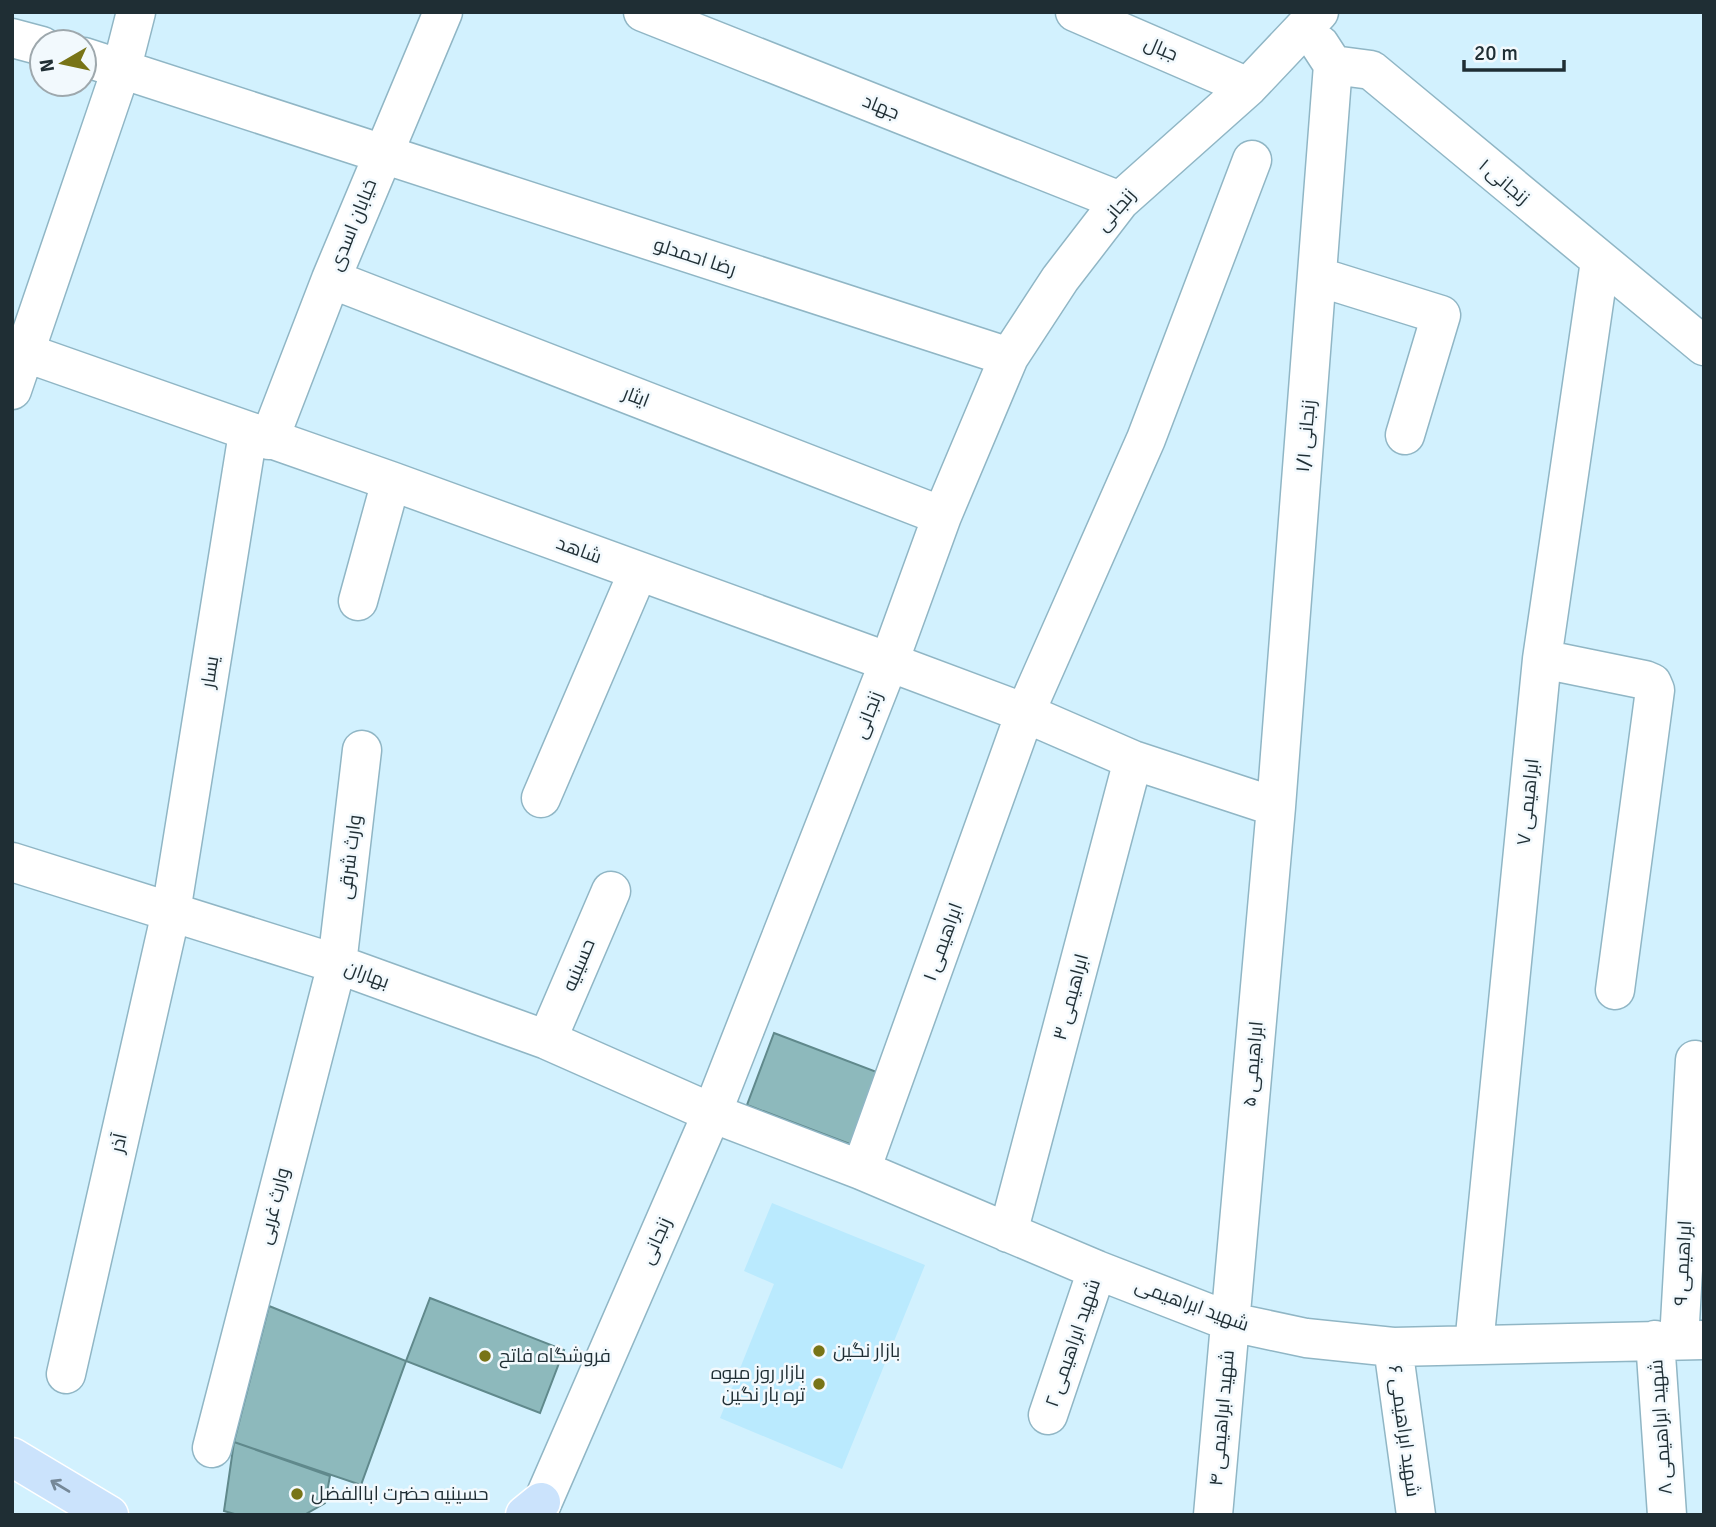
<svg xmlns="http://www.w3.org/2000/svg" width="1716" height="1527" viewBox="0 0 1716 1527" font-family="Signika,Cairo,sans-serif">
<rect width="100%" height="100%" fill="#d2f1fe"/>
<path fill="#baeafe" d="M 772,1203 L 925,1265 L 842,1469 L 720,1418 L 774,1284 L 744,1271 Z"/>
<path fill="#8db9bc" stroke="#60898c" stroke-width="2" d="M 774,1033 L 882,1074 L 855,1146 L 747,1105 Z
M 430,1298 L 564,1350 L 540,1413 L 406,1361 Z
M 269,1306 L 406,1361 L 361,1485 L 234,1442 Z
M 234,1442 L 330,1476 L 325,1503 L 304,1515 L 238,1515 L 224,1511 Z"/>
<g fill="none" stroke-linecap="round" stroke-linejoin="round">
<g stroke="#90b6c5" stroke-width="41">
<path id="minor" d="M 643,12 L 1120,201
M 1075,12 L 1248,87
M 12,38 L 42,46
M 1320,45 L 1333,65 L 1371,70 L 1704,346
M 84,57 L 1009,357
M 1319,277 L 1441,315 L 1405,435
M 331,279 L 942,516
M 12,348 L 391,481 L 889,662 L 1025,713 L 1133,760 L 1276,807
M 12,390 L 122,67 L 136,12
M 269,440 L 331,279 L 443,12
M 358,601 L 391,481
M 1542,659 L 1645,680 L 1652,683 L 1655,690 L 1615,990
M 541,798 L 638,572
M 12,862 L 337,964 L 547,1040 L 712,1113 L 861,1170 L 1097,1270 L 1231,1322 L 1306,1338 L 1393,1347 L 1704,1340
M 547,1040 L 611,891
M 861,1170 L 1025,713 L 1146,439 L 1252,160
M 1008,1233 L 1133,760
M 1655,1340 L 1667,1515
M 1679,1340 L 1695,1060
M 1474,1345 L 1542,659 L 1600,261
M 1393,1347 L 1416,1515
M 66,1374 L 171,912 L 248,433
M 1048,1415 L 1097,1270
M 212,1448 L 337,964 L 362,750
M 537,1515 L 712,1113 L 889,662 L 942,516 L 1009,357 L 1060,279 L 1120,201 L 1248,87 L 1319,12
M 1213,1515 L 1276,807 L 1333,65"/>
</g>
<g stroke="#fff" stroke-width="41">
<path id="major" d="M 12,1457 L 109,1515
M 525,1515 L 541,1502"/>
</g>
<use href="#minor" stroke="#fff" stroke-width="38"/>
<use href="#major" stroke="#cbe3fc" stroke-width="38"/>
</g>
<defs><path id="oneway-shaft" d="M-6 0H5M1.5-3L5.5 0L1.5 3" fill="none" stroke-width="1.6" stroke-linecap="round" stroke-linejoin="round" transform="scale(1.75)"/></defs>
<use stroke="#758898" href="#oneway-shaft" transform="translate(60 1486) rotate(-149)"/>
<g fill="#787417" stroke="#f2f9fd" stroke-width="2.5">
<circle cx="819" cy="1351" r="7"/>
<circle cx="485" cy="1356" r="7"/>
<circle cx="819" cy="1384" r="7"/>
<circle cx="297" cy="1494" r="7"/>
</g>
<g text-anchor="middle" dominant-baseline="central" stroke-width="5" stroke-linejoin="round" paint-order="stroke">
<g font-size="19" fill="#1f2e34" stroke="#f2f9fd">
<text transform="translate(1161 49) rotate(23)">جبال</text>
<text transform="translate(881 107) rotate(22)">جهاد</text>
<text transform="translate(1504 182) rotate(40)">زنجانی ۱</text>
<text transform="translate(1116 210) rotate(-49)">زنجانی</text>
<text transform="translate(353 225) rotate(-68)">خیابان اسدی</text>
<text transform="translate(695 257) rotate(18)">رضا احمدلو</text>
<text transform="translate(636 397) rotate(21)">ایثار</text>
<text transform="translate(1306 436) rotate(-85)">زنجانی ۱/۱</text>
<text transform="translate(579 550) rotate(20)">شاهد</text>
<text transform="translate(210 672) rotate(-81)">یسار</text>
<text transform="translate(868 715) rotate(-69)">زنجانی</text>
<text transform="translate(1528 802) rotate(-84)">ابراهیمی ۷</text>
<text transform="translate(350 857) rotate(-83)">وارث شرقی</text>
<text transform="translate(943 942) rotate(-70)">ابراهیمی ۱</text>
<text transform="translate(579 965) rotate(-67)">حسینیه</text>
<text transform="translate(367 975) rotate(20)">بهاران</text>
<text transform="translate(1071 997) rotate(-75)">ابراهیمی ۳</text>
<text transform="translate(1253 1064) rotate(-85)">ابراهیمی ۵</text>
<text transform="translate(119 1143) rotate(-77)">آذر</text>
<text transform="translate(274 1206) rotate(-76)">وارث غربی</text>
<text transform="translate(656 1241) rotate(-66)">زنجانی</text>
<text transform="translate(1683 1263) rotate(-87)">ابراهیمی ۹</text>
<text transform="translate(1192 1305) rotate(20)">شهید ابراهیمی</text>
<text transform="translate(1073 1343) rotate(-71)">شهید ابراهیمی ۲</text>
<text transform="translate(1222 1418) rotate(-85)">شهید ابراهیمی ۴</text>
<text transform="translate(1661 1427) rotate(-94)">شهید ابراهیمی ۸</text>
<text transform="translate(1404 1431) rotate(82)">شهید ابراهیمی ۶</text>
</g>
<g font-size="19" fill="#1f2e34" stroke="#f2f9fd" text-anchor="start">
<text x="833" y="1351">بازار نگین</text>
<text x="499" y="1356">فروشگاه فاتح</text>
<text x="805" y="1373" text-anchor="end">بازار روز میوه<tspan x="805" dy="22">تره بار نگین</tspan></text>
<text x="311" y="1494">حسینیه حضرت اباالفضل</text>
</g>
</g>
<rect width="1716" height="1527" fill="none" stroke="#1f2e34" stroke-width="28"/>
<g transform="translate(63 63) rotate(261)"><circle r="33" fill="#f2f9fd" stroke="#9ea8ad" stroke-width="2"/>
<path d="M0-5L12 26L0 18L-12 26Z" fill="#787417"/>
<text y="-10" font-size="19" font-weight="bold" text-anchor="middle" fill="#1f2e34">N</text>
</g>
<path d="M1464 60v10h100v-10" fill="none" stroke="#1f2e34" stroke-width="3.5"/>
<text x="1474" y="60" font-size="21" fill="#1f2e34" stroke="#f2f9fd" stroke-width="5" paint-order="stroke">20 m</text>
</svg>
